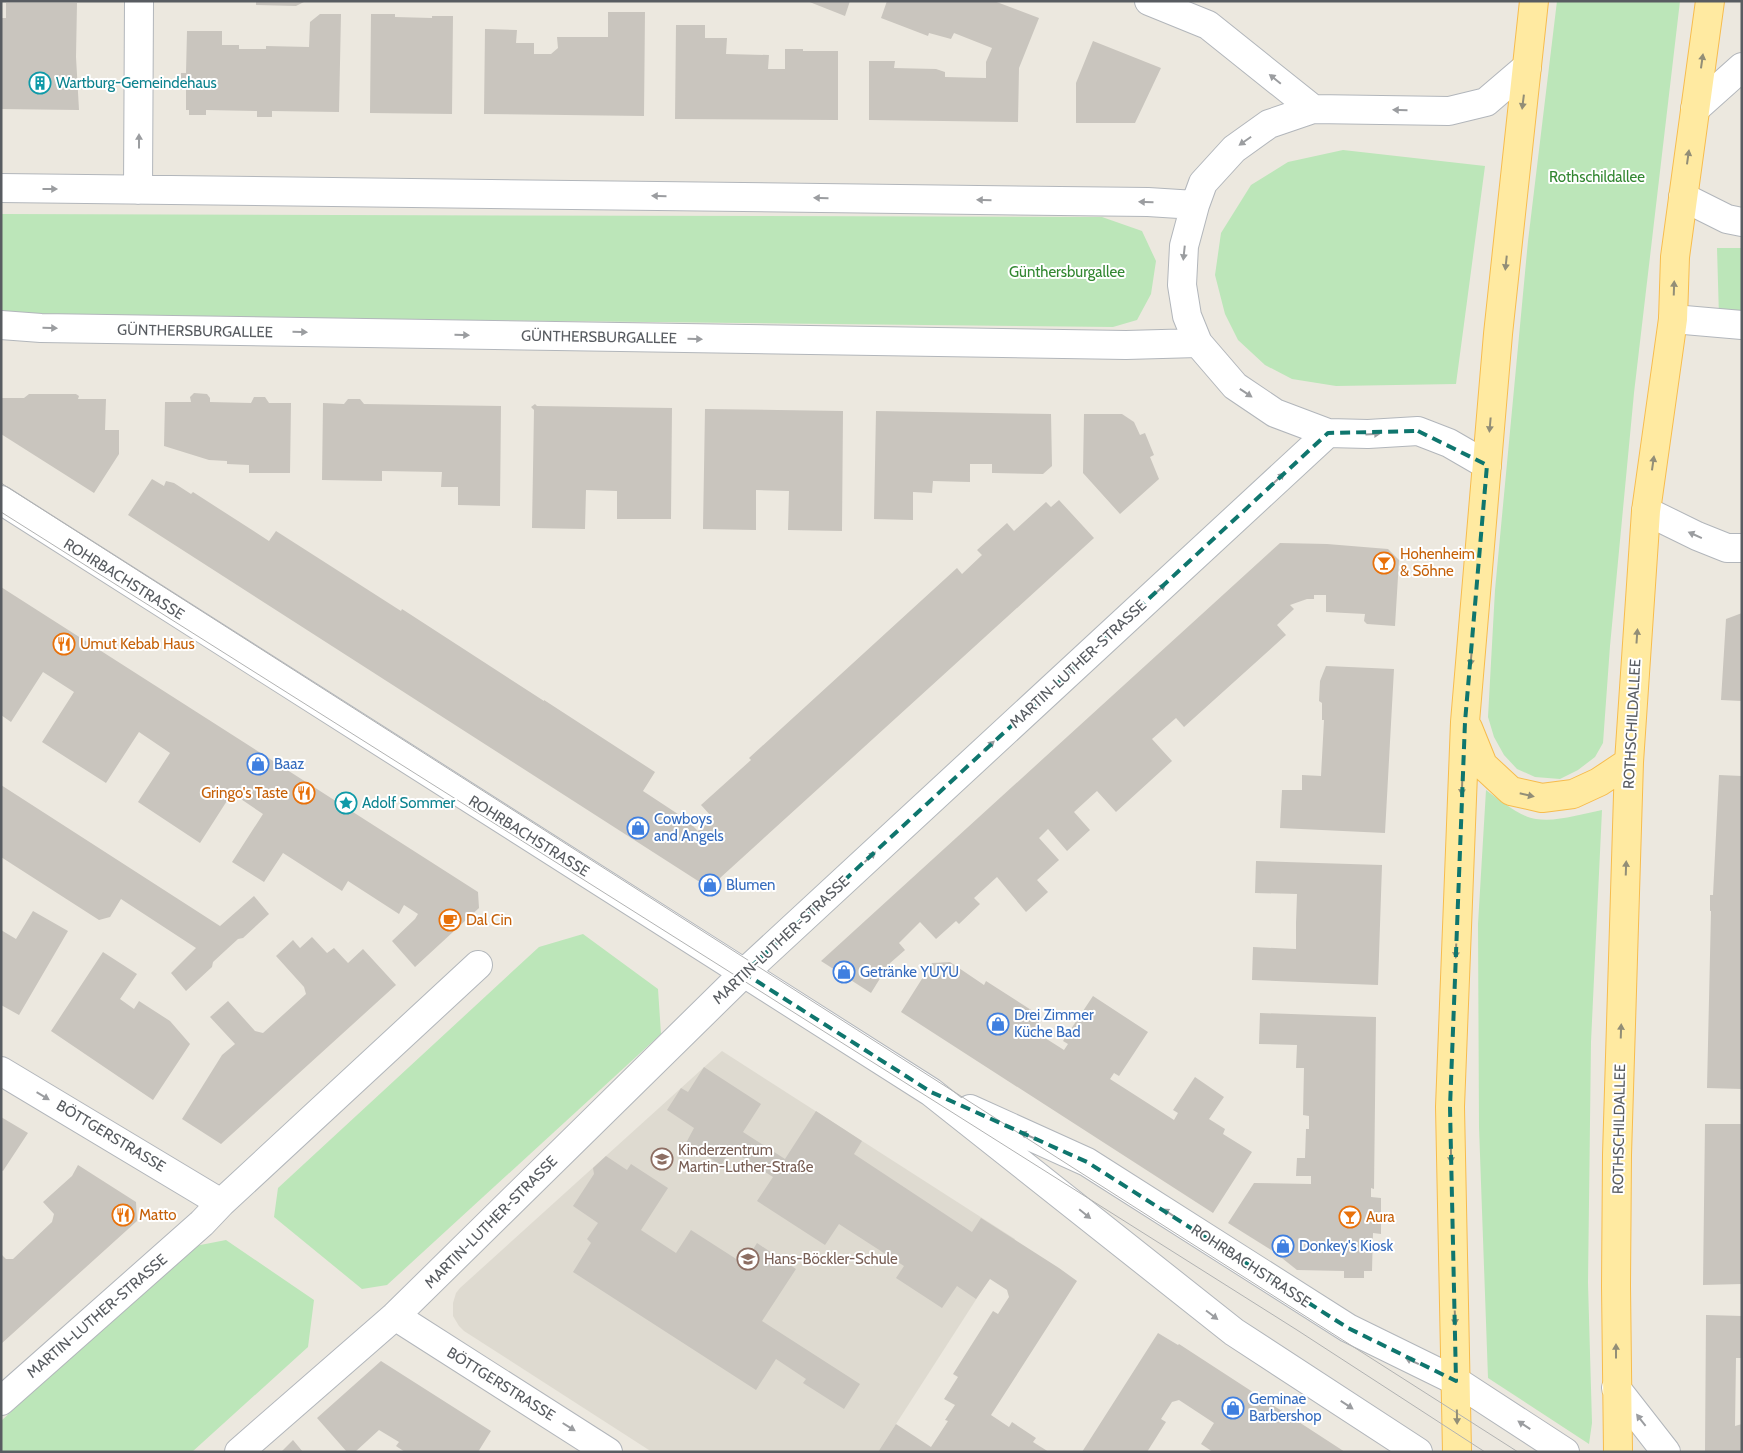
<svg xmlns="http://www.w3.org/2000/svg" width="1743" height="1453" viewBox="0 0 1743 1453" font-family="Cabin,sans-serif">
<rect width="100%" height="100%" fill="#ece8df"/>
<path fill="#dedad0" d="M 722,1051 L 1015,1239 L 878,1452 L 652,1452 L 464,1331 L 459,1326 L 453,1316 L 453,1303 L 456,1293 L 460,1288 Z"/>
<path fill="#bce6b9" d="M 1557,1 L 1680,1 L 1634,393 L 1610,646 L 1603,743 L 1595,757 L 1578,770 L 1560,779 L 1535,777 L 1517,769 L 1504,755 L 1494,737 L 1488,717 L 1495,590 L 1528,241 Z
M 1343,150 L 1485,166 L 1456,384 L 1336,386 L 1292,379 L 1265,365 L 1238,340 L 1225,314 L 1215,275 L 1221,233 L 1251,185 L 1288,162 Z
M 1,214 L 1102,217 L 1142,231 L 1156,261 L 1151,294 L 1137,320 L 1113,327 L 1,315 Z
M 1717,248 L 1742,248 L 1742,319 L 1719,317 Z
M 1486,790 C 1498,799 1522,818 1536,819 C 1558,822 1581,814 1602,810 L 1591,1042 L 1588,1283 L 1592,1423 L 1589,1444 L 1488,1378 L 1479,1127 L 1478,924 Z
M 583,934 L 658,989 L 661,1034 L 387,1285 L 362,1289 L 274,1217 L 278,1188 L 539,947 Z
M 226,1240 L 314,1300 L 308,1347 L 192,1452 L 1,1452 L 1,1421 L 190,1247 Z"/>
<path fill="#c9c5be" d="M 256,1 L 306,1 L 296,6 L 256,5 Z
M 807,1 L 850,1 L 845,16 Z
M 887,1 L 994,1 L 1039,18 L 1019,68 L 1018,122 L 869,120 L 869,61 L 895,61 L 894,68 L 936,69 L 945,72 L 945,77 L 986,78 L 986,62 L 992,48 L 954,33 L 951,39 L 929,33 L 928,36 L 881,18 Z
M 6,3 L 77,3 L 76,57 L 79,110 L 1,109 L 1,18 L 6,18 Z
M 608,12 L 645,12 L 644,116 L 484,114 L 485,29 L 517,30 L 516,43 L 534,43 L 534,54 L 551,54 L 558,48 L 557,37 L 608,37 Z
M 320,14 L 341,14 L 339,112 L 272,111 L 272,117 L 257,117 L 257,111 L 206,110 L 206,115 L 189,115 L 189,110 L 186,110 L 186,90 L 181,90 L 181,73 L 186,73 L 187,31 L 222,31 L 222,45 L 239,45 L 239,49 L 266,49 L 266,46 L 309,47 L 310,22 Z
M 371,14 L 395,14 L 395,17 L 432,18 L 432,16 L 453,16 L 452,114 L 370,113 Z
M 676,25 L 705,25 L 705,38 L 727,38 L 726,54 L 769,55 L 768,69 L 785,69 L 785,49 L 803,49 L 803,51 L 838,51 L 838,120 L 675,119 Z
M 1093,41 L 1161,68 L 1135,123 L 1076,123 L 1076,83 Z
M 194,393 L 207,394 L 210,398 L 210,402 L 251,403 L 254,397 L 265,397 L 269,403 L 291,403 L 290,473 L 249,473 L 249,465 L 227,464 L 227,461 L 209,460 L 164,446 L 165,402 L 191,402 L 190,397 Z
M 29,394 L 76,394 L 79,396 L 78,399 L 106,399 L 105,430 L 119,430 L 119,454 L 94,493 L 1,434 L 1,398 L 24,398 Z
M 348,399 L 360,399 L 364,404 L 501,406 L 500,506 L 458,505 L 458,487 L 441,487 L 442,472 L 382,471 L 382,481 L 322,480 L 323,403 L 344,404 Z
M 535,404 L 537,406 L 672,408 L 671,519 L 617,519 L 617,491 L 586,490 L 585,529 L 532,528 L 534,410 L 531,407 Z
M 705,409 L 843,411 L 842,531 L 788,530 L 789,491 L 756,490 L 756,530 L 703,529 Z
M 876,411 L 1051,414 L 1052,466 L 1043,474 L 994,473 L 992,473 L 992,464 L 970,464 L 970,482 L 933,481 L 932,493 L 913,492 L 913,520 L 874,519 Z
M 1084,414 L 1122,414 L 1134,422 L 1140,435 L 1145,433 L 1154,455 L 1150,457 L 1159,479 L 1120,514 L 1083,473 Z
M 152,479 L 164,486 L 166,481 L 174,483 L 191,494 L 193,492 L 269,541 L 276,531 L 401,611 L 402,609 L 544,701 L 544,700 L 655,772 L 643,791 L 687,820 L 698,831 L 711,816 L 701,805 L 751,760 L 749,758 L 957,568 L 962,574 L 982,555 L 977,550 L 1007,523 L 1014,531 L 1046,502 L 1051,507 L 1059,500 L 1094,538 L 709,888 L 128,515 Z
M 1280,543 L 1327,544 L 1388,549 L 1399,560 L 1395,626 L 1367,624 L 1364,621 L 1365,614 L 1326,612 L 1326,595 L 1314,595 L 1314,599 L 1307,599 L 1290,605 L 1294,609 L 1277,625 L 1286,635 L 1184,727 L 1176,718 L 1152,739 L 1172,761 L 1116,812 L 1097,791 L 1074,812 L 1090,830 L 1067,851 L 1048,829 L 1039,838 L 1059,860 L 1037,880 L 1048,892 L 1026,912 L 997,877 L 974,898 L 980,904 L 959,924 L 956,921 L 936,939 L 920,922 L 899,943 L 905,950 L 889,964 L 871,993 L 821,961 Z
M 1,587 L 478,892 L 479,908 L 415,967 L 392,941 L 415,919 L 418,914 L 404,905 L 399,914 L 348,881 L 342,891 L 283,853 L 264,882 L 232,862 L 263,814 L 232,793 L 200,843 L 138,802 L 170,753 L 139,732 L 106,783 L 42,742 L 74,692 L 43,672 L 11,722 L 1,715 Z
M 1742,613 L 1742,701 L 1721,700 L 1726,619 Z
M 1326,666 L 1394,669 L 1385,833 L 1280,828 L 1282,790 L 1302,790 L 1302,775 L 1321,776 L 1324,720 L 1322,720 L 1322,703 L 1319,701 L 1320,681 Z
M 1719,775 L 1742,776 L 1742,1089 L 1707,1088 L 1711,911 L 1710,911 L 1710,895 L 1713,895 Z
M 1,785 L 220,926 L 254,896 L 269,914 L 243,938 L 238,939 L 226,950 L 213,962 L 212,967 L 186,991 L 171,973 L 196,948 L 121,899 L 110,917 L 99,920 L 1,857 Z
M 1256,861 L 1382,865 L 1378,985 L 1252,980 L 1253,947 L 1296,949 L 1296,923 L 1297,894 L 1255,893 Z
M 33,911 L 68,931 L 19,1015 L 1,1005 L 1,930 L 16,939 Z
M 312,937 L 327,953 L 334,948 L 348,963 L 363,949 L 396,985 L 221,1144 L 182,1119 L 222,1055 L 235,1044 L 210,1017 L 228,1001 L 255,1031 L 263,1033 L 306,994 L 304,987 L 276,956 L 293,940 L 300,948 Z
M 103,952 L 137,974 L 120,999 L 134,1009 L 139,1001 L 170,1021 L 190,1044 L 153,1100 L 51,1031 Z
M 950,962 L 984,985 L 986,981 L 1042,1017 L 1034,1031 L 1064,1050 L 1068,1044 L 1063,1041 L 1093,996 L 1148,1032 L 1119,1076 L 1114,1073 L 1110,1079 L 1174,1120 L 1178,1113 L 1173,1110 L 1195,1077 L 1224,1097 L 1209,1119 L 1225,1129 L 1223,1134 L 1252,1152 L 1213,1213 L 901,1012 L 932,963 Z
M 1260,1013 L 1376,1017 L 1374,1189 L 1371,1188 L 1371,1197 L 1381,1198 L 1381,1234 L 1373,1233 L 1372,1271 L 1364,1271 L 1364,1278 L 1344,1278 L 1344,1271 L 1297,1270 L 1273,1251 L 1228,1223 L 1254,1183 L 1311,1184 L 1311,1176 L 1296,1176 L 1297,1158 L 1305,1158 L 1306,1129 L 1309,1129 L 1309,1116 L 1303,1115 L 1304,1068 L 1296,1068 L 1297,1045 L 1259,1044 Z
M 704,1067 L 761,1104 L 743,1132 L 785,1159 L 816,1111 L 862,1141 L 854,1154 L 972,1232 L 981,1218 L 1059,1268 L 1077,1281 L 991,1415 L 1009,1427 L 1012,1422 L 1036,1438 L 1033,1442 L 1049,1452 L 878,1452 L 896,1424 L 931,1447 L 948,1421 L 945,1420 L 955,1405 L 944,1399 L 958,1377 L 953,1374 L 993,1311 L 998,1314 L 1009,1297 L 1007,1290 L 990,1279 L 976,1299 L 957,1286 L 942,1308 L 896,1278 L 904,1266 L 839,1224 L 825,1245 L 757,1201 L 773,1177 L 731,1150 L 721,1165 L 686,1143 L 694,1128 L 667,1110 L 681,1088 L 688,1092 Z
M 1,1117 L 28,1133 L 3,1171 L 1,1170 Z
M 1705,1124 L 1742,1124 L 1742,1284 L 1703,1285 Z
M 606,1156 L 627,1170 L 631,1164 L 668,1188 L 641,1230 L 676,1253 L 691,1230 L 744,1264 L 757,1243 L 796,1269 L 762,1321 L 860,1384 L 844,1409 L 803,1383 L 806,1379 L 776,1359 L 756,1390 L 573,1272 L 591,1243 L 587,1239 L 598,1223 L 573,1206 L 594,1174 L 593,1168 Z
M 78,1165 L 136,1202 L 137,1221 L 1,1344 L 1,1254 L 6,1259 L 13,1259 L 52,1222 L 54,1214 L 43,1202 L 72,1176 Z
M 1706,1315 L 1742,1316 L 1742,1358 L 1736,1358 L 1735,1426 L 1742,1424 L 1742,1452 L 1705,1452 Z
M 1158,1333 L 1178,1345 L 1179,1344 L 1345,1452 L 1213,1452 L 1201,1444 L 1214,1423 L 1179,1400 L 1172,1402 L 1161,1419 L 1166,1422 L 1147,1452 L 1082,1452 Z
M 381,1361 L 491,1431 L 478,1452 L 405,1452 L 396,1446 L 399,1442 L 379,1430 L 355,1452 L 347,1452 L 317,1418 Z
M 293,1440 L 303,1452 L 281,1452 Z"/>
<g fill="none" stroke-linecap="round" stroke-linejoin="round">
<g stroke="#b2b6bb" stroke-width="30">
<path id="minor" d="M 1149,1 L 1208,25 L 1313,109
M 1695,109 L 1742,67
M 1,188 L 1148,202 L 1195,205
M 138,190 L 139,1
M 1683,197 L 1727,219 L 1742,222
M 1673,319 L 1742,325
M 1,325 L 41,328 L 1126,345 L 1198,343
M 1487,465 L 1449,443 L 1418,431 L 1368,434 L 1328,433 L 1275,413 L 1235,386 L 1198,343 L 1187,316 L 1182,285 L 1184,246 L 1195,205 L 1203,183 L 1234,149 L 1269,124 L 1313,109 L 1449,111 L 1486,102 L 1527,67
M 1646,511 L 1697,536 L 1727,548 L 1742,548
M 1,1071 L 221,1203
M 395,1316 L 608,1452
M 1616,1388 L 1666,1452
M 1,1401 L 202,1223 L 221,1203 L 478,965
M 239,1452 L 395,1316 L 744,973 L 1328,433"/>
</g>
<g stroke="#b2b6bb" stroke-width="30">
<path id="tertiary" d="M 1,500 L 931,1092 L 1234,1332 L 1418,1452
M 970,1109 L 1087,1162 L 1348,1328 L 1456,1381 L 1565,1452"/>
</g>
<g stroke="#f7bc4d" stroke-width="30">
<path id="primary" d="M 1468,728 L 1483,765 L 1511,791 L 1542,798 L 1573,794 L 1599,782 L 1629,762
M 1457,1452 L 1450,1107 L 1465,722 L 1498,334 L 1534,1
M 1618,1452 L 1616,1286 L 1617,1155 L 1629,762 L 1646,511 L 1673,319 L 1675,257 L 1710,1"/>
</g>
<use href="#minor" stroke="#fff" stroke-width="28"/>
<use href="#tertiary" stroke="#fff" stroke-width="28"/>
<use href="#primary" stroke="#ffeaa1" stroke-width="28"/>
<path stroke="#b1b2b2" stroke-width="1" d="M 1,483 L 1518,1452
M 1,512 L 1297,1330 L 1485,1452"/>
</g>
<defs><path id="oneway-solid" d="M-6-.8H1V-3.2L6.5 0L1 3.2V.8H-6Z" transform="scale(1.25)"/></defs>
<g fill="#928e77">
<use href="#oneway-solid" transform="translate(1702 61) rotate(-82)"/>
<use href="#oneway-solid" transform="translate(1523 102) rotate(97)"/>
<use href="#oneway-solid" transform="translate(1688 157) rotate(-82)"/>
<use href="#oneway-solid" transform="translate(1506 263) rotate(96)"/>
<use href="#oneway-solid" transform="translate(1674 288) rotate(-88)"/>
<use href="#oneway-solid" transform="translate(1490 425) rotate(95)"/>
<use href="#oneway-solid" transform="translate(1653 463) rotate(-82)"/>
<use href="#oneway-solid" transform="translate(1637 636) rotate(-86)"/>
<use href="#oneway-solid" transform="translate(1471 659) rotate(95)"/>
<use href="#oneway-solid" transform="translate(1462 788) rotate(92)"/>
<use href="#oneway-solid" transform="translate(1527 795) rotate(13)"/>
<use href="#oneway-solid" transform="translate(1626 868) rotate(-88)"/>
<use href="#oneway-solid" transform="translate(1456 951) rotate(92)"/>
<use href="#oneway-solid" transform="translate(1621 1031) rotate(-88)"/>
<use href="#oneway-solid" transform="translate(1451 1156) rotate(89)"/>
<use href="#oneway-solid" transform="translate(1455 1318) rotate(88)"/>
<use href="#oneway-solid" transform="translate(1616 1351) rotate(-90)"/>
<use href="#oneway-solid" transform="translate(1457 1417) rotate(89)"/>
</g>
<g fill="#9b9da0">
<use href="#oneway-solid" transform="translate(1275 79) rotate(-141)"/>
<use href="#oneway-solid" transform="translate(1400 110) rotate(-179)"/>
<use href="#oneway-solid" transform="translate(139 141) rotate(-90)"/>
<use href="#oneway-solid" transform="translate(1245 141) rotate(145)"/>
<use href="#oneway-solid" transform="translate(50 189)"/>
<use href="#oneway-solid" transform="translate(659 196) rotate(-179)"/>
<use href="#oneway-solid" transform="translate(821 198) rotate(-179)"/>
<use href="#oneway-solid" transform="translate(984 200) rotate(-179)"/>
<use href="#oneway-solid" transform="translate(1146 202) rotate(-178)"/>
<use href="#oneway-solid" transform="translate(1184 253) rotate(96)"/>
<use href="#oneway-solid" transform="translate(50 328) rotate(1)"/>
<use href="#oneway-solid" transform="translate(300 332) rotate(1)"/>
<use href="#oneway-solid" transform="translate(462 335) rotate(1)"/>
<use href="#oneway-solid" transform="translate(695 339) rotate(1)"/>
<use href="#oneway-solid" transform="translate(1246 393) rotate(34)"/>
<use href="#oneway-solid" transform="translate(1373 434) rotate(-3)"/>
<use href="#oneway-solid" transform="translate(1279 478) rotate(-43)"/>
<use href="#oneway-solid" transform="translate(1695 535) rotate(-156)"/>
<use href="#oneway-solid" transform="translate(1160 589) rotate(-43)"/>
<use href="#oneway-solid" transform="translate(989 746) rotate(-43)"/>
<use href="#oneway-solid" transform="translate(870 857) rotate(-43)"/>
<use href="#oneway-solid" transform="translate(43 1096) rotate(31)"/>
<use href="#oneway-solid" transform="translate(1027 1135) rotate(-156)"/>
<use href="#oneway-solid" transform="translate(1169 1213) rotate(-147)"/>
<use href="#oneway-solid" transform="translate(1085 1214) rotate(39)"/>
<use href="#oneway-solid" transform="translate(1212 1315) rotate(37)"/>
<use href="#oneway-solid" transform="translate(1412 1361) rotate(-155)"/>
<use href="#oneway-solid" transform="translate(1347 1405) rotate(33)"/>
<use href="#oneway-solid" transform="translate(1641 1420) rotate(-128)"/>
<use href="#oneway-solid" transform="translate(1524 1425) rotate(-147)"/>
<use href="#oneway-solid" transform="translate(569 1427) rotate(32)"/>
</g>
<path fill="none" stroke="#0f766e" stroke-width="4" stroke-dasharray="10 6" stroke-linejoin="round" d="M 1418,431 L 1487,465 L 1465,722 L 1450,1107 L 1456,1381 L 1348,1328 L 1087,1162 L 931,1092 L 744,973 L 1328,433 Z"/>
<defs>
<g id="building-ring" transform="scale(1.125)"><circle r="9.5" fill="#fff" stroke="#0f9aa8" stroke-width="1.5"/><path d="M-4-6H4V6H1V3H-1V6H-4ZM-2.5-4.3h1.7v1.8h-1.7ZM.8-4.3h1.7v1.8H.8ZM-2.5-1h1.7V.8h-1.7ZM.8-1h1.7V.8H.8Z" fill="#0f9aa8"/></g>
<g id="bar-ring" transform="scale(1.125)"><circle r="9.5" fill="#fff" stroke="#e8710a" stroke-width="1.5"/><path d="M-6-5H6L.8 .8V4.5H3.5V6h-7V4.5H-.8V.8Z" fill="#e8710a"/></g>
<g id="restaurant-ring" transform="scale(1.125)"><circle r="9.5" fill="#fff" stroke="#e8710a" stroke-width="1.5"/><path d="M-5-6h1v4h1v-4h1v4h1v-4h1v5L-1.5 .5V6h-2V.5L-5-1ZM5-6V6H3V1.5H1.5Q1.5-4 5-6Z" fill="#e8710a"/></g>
<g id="shop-ring" transform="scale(1.125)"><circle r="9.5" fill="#fff" stroke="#3f7fe0" stroke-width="1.5"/><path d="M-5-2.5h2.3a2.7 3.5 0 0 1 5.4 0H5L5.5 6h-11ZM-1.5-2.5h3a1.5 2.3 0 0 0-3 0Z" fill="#3f7fe0"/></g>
<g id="sight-ring" transform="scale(1.125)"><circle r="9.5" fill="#fff" stroke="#0f9aa8" stroke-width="1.5"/><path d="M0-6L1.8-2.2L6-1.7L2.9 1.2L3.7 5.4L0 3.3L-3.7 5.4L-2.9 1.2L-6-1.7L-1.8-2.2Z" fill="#0f9aa8"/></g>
<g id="cafe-ring" transform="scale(1.125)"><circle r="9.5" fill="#fff" stroke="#e8710a" stroke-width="1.5"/><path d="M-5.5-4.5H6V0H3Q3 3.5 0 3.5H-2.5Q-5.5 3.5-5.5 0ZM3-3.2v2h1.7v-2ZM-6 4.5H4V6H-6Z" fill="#e8710a"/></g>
<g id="school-ring" transform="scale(1.125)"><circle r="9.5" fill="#fff" stroke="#8d6e63" stroke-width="1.5"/><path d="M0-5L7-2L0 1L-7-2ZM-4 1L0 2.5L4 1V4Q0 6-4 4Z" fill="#8d6e63"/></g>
</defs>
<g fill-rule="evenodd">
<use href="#building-ring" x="40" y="83"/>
<use href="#bar-ring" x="1384" y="563"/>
<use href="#restaurant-ring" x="64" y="644"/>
<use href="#shop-ring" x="258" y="764"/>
<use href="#restaurant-ring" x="304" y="793"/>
<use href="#sight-ring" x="346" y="803"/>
<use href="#shop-ring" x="638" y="828"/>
<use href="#shop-ring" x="710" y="885"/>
<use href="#cafe-ring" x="450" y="920"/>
<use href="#shop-ring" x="844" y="972"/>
<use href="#shop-ring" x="998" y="1024"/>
<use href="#school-ring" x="662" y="1159"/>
<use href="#restaurant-ring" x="123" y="1215"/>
<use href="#bar-ring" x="1350" y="1217"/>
<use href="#shop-ring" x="1283" y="1246"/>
<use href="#school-ring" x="748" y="1259"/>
<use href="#shop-ring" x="1233" y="1408"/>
</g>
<g text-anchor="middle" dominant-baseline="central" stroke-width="4" stroke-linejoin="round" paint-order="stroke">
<g font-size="15" fill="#0d838f" stroke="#fff" text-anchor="start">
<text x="56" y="83">Wartburg-Gemeindehaus</text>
<text x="362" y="803">Adolf Sommer</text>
</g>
<g font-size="15" fill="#328731" stroke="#fff">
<text x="1597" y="177">Rothschildallee</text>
<text x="1067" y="272">Günthersburgallee</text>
</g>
<g font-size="15" fill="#585c61" stroke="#fff">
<text transform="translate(195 331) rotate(1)">GÜNTHERSBURGALLEE</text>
<text transform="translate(599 337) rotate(1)">GÜNTHERSBURGALLEE</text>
<text transform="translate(124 579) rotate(32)">ROHRBACHSTRASSE</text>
<text transform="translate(1078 664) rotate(-43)">MARTIN-LUTHER-STRASSE</text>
<text transform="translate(1632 724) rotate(-87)">ROTHSCHILDALLEE</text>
<text transform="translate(529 836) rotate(32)">ROHRBACHSTRASSE</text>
<text transform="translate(781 940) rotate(-43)">MARTIN-LUTHER-STRASSE</text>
<text transform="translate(1619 1129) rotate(-89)">ROTHSCHILDALLEE</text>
<text transform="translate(111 1136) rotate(31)">BÖTTGERSTRASSE</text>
<text transform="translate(491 1222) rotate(-45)">MARTIN-LUTHER-STRASSE</text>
<text transform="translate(1251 1266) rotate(33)">ROHRBACHSTRASSE</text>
<text transform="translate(97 1316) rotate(-41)">MARTIN-LUTHER-STRASSE</text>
<text transform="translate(501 1384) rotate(32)">BÖTTGERSTRASSE</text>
</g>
<g font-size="15" fill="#c56008" stroke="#fff" text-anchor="start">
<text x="1400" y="554">Hohenheim<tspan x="1400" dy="17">&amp; Sõhne</tspan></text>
<text x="80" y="644">Umut Kebab Haus</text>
<text x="288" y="793" text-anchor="end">Gringo's Taste</text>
<text x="466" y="920">Dal Cin</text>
<text x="139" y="1215">Matto</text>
<text x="1366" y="1217">Aura</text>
</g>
<g font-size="15" fill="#366cbe" stroke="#fff" text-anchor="start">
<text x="274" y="764">Baaz</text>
<text x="654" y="819">Cowboys<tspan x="654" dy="17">and Angels</tspan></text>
<text x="726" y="885">Blumen</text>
<text x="860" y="972">Getränke YUYU</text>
<text x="1014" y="1015">Drei Zimmer<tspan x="1014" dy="17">Küche Bad</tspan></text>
<text x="1299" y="1246">Donkey's Kiosk</text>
<text x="1249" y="1399">Geminae<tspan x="1249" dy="17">Barbershop</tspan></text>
</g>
<g font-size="15" fill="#785e54" stroke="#fff" text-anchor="start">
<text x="678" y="1150">Kinderzentrum<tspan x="678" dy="17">Martin-Luther-Straße</tspan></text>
<text x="764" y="1259">Hans-Böckler-Schule</text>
</g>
</g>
<rect width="1743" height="1453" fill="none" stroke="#585c61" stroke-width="5"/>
</svg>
